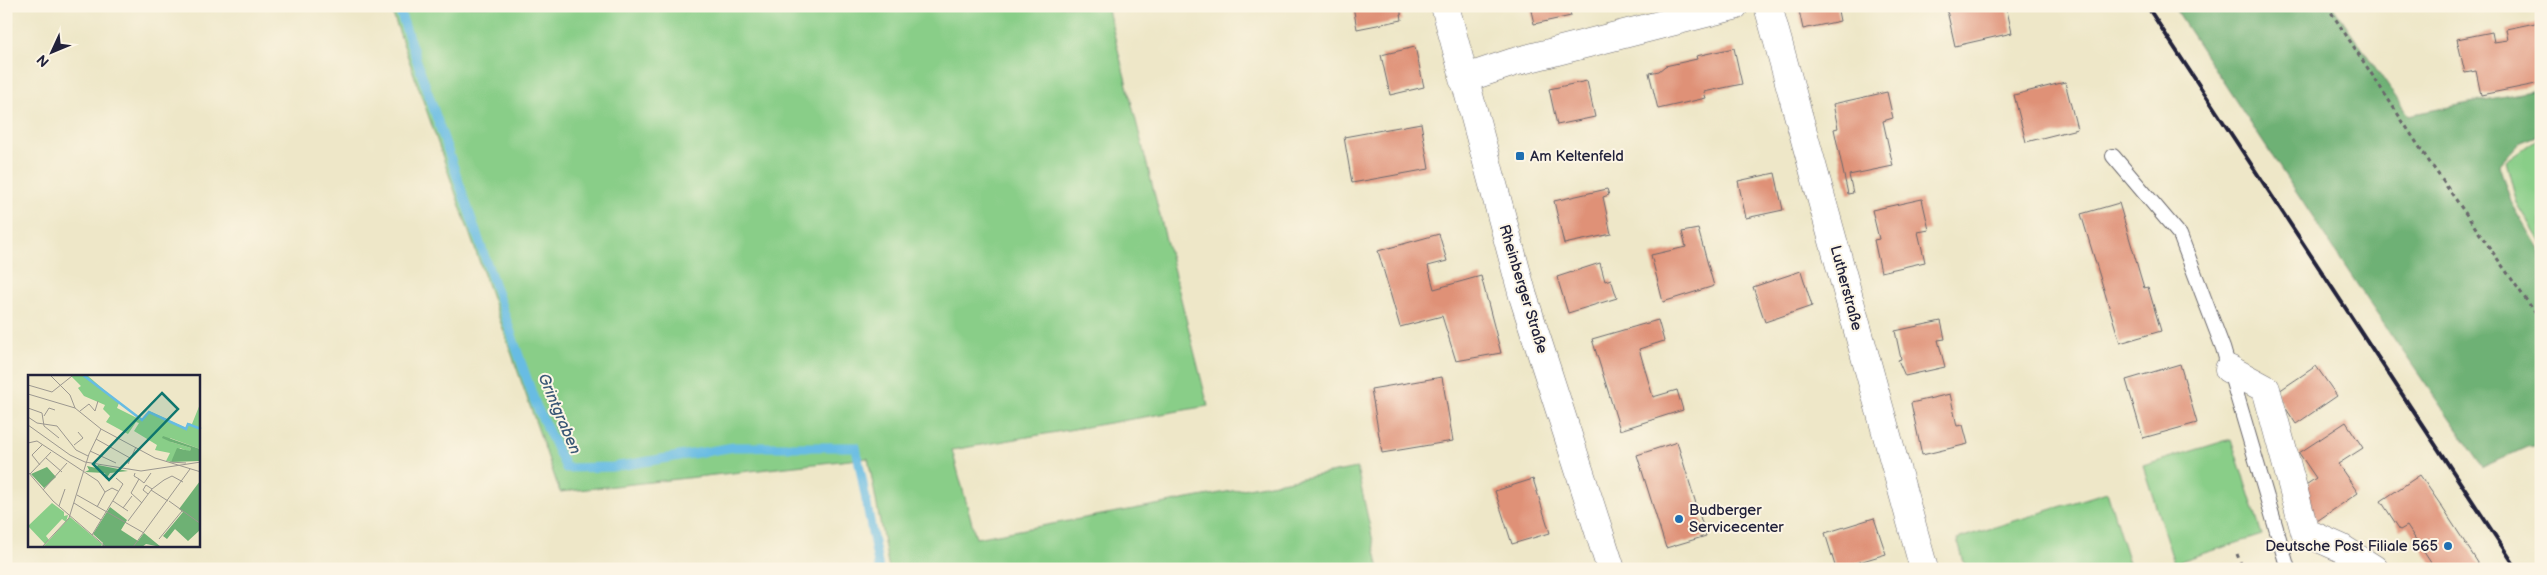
<svg xmlns="http://www.w3.org/2000/svg" width="2547" height="575" viewBox="0 0 2547 575" font-family="'Balsamiq Sans',sans-serif">
<rect width="100%" height="100%" fill="#fcf5e5"/>
<filter id="ink" filterUnits="userSpaceOnUse"><feTurbulence type="fractalNoise" baseFrequency=".02" numOctaves="2"/><feDisplacementMap in="SourceGraphic" scale="10" xChannelSelector="R" yChannelSelector="G"/><feConvolveMatrix kernelMatrix="1 2 1 2 8 2 1 2 1" color-interpolation-filters="sRGB"/></filter>
<filter id="wash" filterUnits="userSpaceOnUse"><feTurbulence type="fractalNoise" baseFrequency=".0096" numOctaves="4" result="noise"/><feDisplacementMap in="SourceGraphic" scale="20" xChannelSelector="R" yChannelSelector="G"/><feGaussianBlur stdDeviation="1.12" result="paint"/><feColorMatrix in="noise" values="0 0 0 0 0 0 0 0 0 0 0 0 0 0 0 0 0 1.4 0 .05"/><feComposite in="paint" operator="in"/></filter>
<g filter="url(#wash)">
<rect width="100%" height="100%" fill="#eee7c8"/>
<path fill="#89ce88" stroke="#567862" d="M 390,6 L 1107,6 L 1208,406 L 952,450 L 976,538 L 1357,468 L 1379,569 L 889,569 L 868,458 L 560,492 Z
M 2541,136 L 2541,242 L 2517,203 L 2506,161 Z
M 2231,439 L 2262,535 L 2174,563 L 2143,466 Z
M 2107,492 L 2131,569 L 1966,569 L 1957,539 Z"/>
<path fill="#6eb174" stroke="#486a58" d="M 2173,6 L 2333,6 L 2408,115 L 2541,89 L 2541,134 L 2520,142 L 2499,165 L 2511,202 L 2541,252 L 2541,445 L 2527,447 L 2483,467 L 2372,307 Z"/>
<g fill="none" stroke-linecap="round" stroke-linejoin="round">
<path stroke="#67bce3" stroke-width="9" d="M 398,6 L 536,405 L 566,468 L 613,467 L 734,447 L 856,447 L 879,569"/>
</g>
<g id="blocks">
<path fill="#df9177" d="M 1353,6 L 1400,6 L 1402,20 L 1357,29 Z
M 1530,6 L 1569,6 L 1571,16 L 1534,24 Z
M 1798,6 L 1837,6 L 1840,21 L 1803,29 Z
M 1946,6 L 2006,6 L 2012,33 L 1955,46 Z
M 2540,22 L 2541,83 L 2481,95 L 2476,71 L 2465,73 L 2457,39 L 2492,32 L 2494,42 L 2508,40 L 2506,29 Z
M 1415,47 L 1424,87 L 1390,95 L 1381,55 Z
M 1734,48 L 1742,84 L 1704,92 L 1706,98 L 1658,109 L 1649,73 L 1659,71 L 1665,66 L 1697,59 L 1696,56 Z
M 1587,81 L 1595,117 L 1557,125 L 1549,89 Z
M 2065,82 L 2077,129 L 2026,142 L 2014,95 Z
M 1887,92 L 1893,118 L 1883,121 L 1893,166 L 1849,175 L 1853,193 L 1848,194 L 1834,129 L 1838,128 L 1833,104 Z
M 1421,123 L 1429,169 L 1352,183 L 1344,137 Z
M 1775,173 L 1783,210 L 1746,218 L 1738,181 Z
M 1607,189 L 1609,195 L 1603,197 L 1611,234 L 1564,244 L 1554,201 Z
M 1922,199 L 1929,230 L 1918,232 L 1925,262 L 1881,272 L 1874,240 L 1879,239 L 1872,210 Z
M 2119,203 L 2144,288 L 2148,287 L 2161,331 L 2120,343 L 2081,214 Z
M 1698,229 L 1714,286 L 1663,302 L 1651,255 L 1686,247 L 1682,232 Z
M 1439,234 L 1447,261 L 1428,266 L 1434,289 L 1481,276 L 1501,353 L 1456,361 L 1442,316 L 1400,327 L 1378,251 Z
M 1600,263 L 1605,281 L 1611,279 L 1617,298 L 1568,313 L 1557,277 Z
M 1801,271 L 1812,306 L 1765,322 L 1753,287 Z
M 1658,320 L 1664,341 L 1639,349 L 1653,397 L 1677,390 L 1683,410 L 1620,430 L 1592,339 Z
M 1941,321 L 1945,339 L 1938,340 L 1945,367 L 1905,376 L 1898,360 L 1901,359 L 1895,331 Z
M 2180,364 L 2197,423 L 2143,438 L 2126,380 Z
M 2316,366 L 2337,396 L 2296,424 L 2276,393 Z
M 1442,377 L 1453,441 L 1382,453 L 1371,389 Z
M 1950,394 L 1957,426 L 1963,425 L 1968,444 L 1922,455 L 1911,403 Z
M 2346,422 L 2363,448 L 2338,464 L 2358,493 L 2317,521 L 2297,491 L 2316,478 L 2299,453 Z
M 1677,442 L 1706,536 L 1666,548 L 1637,455 Z
M 2420,475 L 2440,504 L 2482,569 L 2435,569 L 2407,526 L 2400,530 L 2381,501 Z
M 1533,479 L 1550,533 L 1512,544 L 1495,491 Z
M 1874,518 L 1886,554 L 1836,569 L 1825,533 Z"/>
</g>
</g>
<g filter="url(#ink)">
<use href="#blocks" fill-opacity="0" stroke="#69676c" stroke-width="1"/>
<g fill="none" stroke-linecap="round" stroke-linejoin="round">
<g stroke="#69676c" stroke-width="16">
<path id="lane" d="M 2113,156 L 2180,235 L 2223,348 L 2288,569"/>
</g>
<g stroke="#69676c" stroke-width="29">
<path id="street" d="M 1768,6 L 1924,569
M 1463,79 L 1514,62 L 1734,6
M 2229,369 L 2266,389 L 2305,532 L 2341,548 L 2374,569"/>
</g>
<g stroke="#69676c" stroke-width="29">
<path id="secondary" d="M 1445,6 L 1523,296 L 1611,569"/>
</g>
<path stroke="#69676c" stroke-width="3" stroke-dasharray="4 4" stroke-linecap="butt" d="M 2327,6 L 2426,157 L 2541,321
M 2237,554 L 2243,569"/>
<use href="#lane" stroke="#fff" stroke-width="14"/>
<use href="#street" stroke="#fff" stroke-width="28"/>
<use href="#secondary" stroke="#fff" stroke-width="28"/>
<path stroke="#22223b" stroke-width="4" d="M 2147,6 L 2517,569"/>
</g>
</g>
<g fill="#1f6fb2" stroke="#fcf5e5" stroke-width="2">
<rect x="1515" y="151" width="10" height="10" rx="2.5"/>
<circle cx="1679" cy="519" r="5"/>
<circle cx="2448" cy="546" r="5"/>
</g>
<g text-anchor="middle" dominant-baseline="central" stroke-width="4" stroke-linejoin="round" paint-order="stroke">
<g font-size="15" fill="#22223b" stroke="#fcf5e5" text-anchor="start">
<text x="1530" y="156">Am Keltenfeld</text>
<text x="1689" y="510">Budberger<tspan x="1689" dy="17">Servicecenter</tspan></text>
<text x="2438" y="546" text-anchor="end">Deutsche Post Filiale 565</text>
</g>
<g font-size="15" fill="#22223b" stroke="#fcf5e5">
<text transform="translate(1846 288) rotate(75)">Lutherstraße</text>
<text transform="translate(1523 289) rotate(73)">Rheinberger Straße</text>
</g>
<g font-size="16" font-style="italic" fill="#3a5876" stroke="#fcf5e5">
<text transform="translate(559 414) rotate(67)">Grintgraben</text>
</g>
</g>
<g transform="translate(28 375)">
<rect width="172" height="172" fill="#eee7c8"/>
<path d="M 42,0 L 59,0 L 91,28 L 89,33 L 113,45 L 121,36 L 158,53 L 160,48 L 164,49 L 172,29 L 172,74 L 142,63 L 143,67 L 163,73 L 162,77 L 152,73 L 143,87 L 138,86 L 142,78 L 127,75 L 129,70 L 106,56 L 111,48 L 108,47 L 100,59 L 78,47 L 82,41 L 75,34 L 77,30 L 56,21 L 50,13 L 53,11 ZM 24,128 L 36,137 L 36,141 L 40,140 L 38,147 L 34,144 L 18,161 L 21,165 L 17,169 L 0,151 ZM 42,142 L 74,169 L 73,172 L 15,172 Z" fill="#89ce88"/>
<path d="M 135,61 L 172,74 L 172,86 L 143,87 L 149,73 L 162,76 L 163,73 L 143,67 L 134,63 ZM 70,90 L 100,96 L 82,98 L 78,104 L 77,98 L 57,97 L 61,95 L 59,91 L 68,93 ZM 19,92 L 28,102 L 16,113 L 3,99 ZM 172,106 L 172,155 L 160,166 L 147,154 L 139,164 L 135,161 L 155,137 L 151,134 ZM 82,132 L 99,145 L 93,155 L 110,166 L 116,158 L 133,172 L 118,169 L 114,172 L 74,172 L 75,168 L 65,159 Z" fill="#6eb174"/>
<path fill="none" stroke="#67bce3" stroke-width="2.5" d="M 55,0 L 114,45 L 121,37 L 158,54 L 160,49 L 173,54"/>
<path fill="none" stroke="#9c9890" stroke-width="1" d="M 22,0 L 42,20 L 47,33M 0,10 L 24,17 L 44,1M 0,19 L 47,33 L 73,54 L 127,83 L 173,97M 0,33 L 14,38 L 16,51 L 31,63M 52,36 L 61,29 L 67,36 L 70,26M 16,41 L 21,33 L 27,35M 0,42 L 9,48 L 29,51 L 48,75 L 60,81M 0,50 L 42,80 L 57,87 L 113,96 L 173,87M 68,64 L 102,83M 0,68 L 9,66 L 70,106 L 77,117M 46,70 L 55,63 L 50,57M 62,76 L 88,88M 18,83 L 34,97M 142,87 L 158,88M 100,89 L 108,72M 12,90 L 4,80 L 14,70M 0,97 L 25,126 L 78,172M 107,98 L 106,101 L 111,104 L 103,118 L 114,128M 2,99 L 23,77M 111,104 L 116,108 L 123,98M 15,115 L 39,88M 123,115 L 140,126M 120,119 L 115,115 L 118,110 L 124,114M 49,120 L 116,158M 85,126 L 100,136M 141,126 L 173,149M 46,128 L 73,145M 31,131 L 37,114M 69,132 L 77,117 L 84,113 L 90,116M 95,133 L 104,121M 100,146 L 124,114 L 136,105 L 144,101 L 155,107M 64,160 L 95,109 L 88,103M 131,164 L 154,136M 14,172 L 41,143 L 61,79 L 73,54M 105,172 L 162,94"/>
<path fill="#0f766e" fill-opacity="0.15" stroke="#0f766e" stroke-width="2.5" d="M 134,18 L 150,34 L 81,105 L 65,89 Z"/>
<rect width="172" height="172" fill="none" stroke="#22223b" stroke-width="2.5"/>
</g>
<rect width="2547" height="575" fill="none" stroke="#fcf5e5" stroke-width="25"/>
<g transform="translate(52 52) rotate(226)" stroke="#fcf5e5" stroke-width="4" paint-order="stroke">
<path d="M0-4L9 19L0 12L-9 19Z" fill="#22223b"/>
<text y="-8" font-size="14" font-weight="bold" text-anchor="middle" fill="#22223b">N</text>
</g>
</svg>
